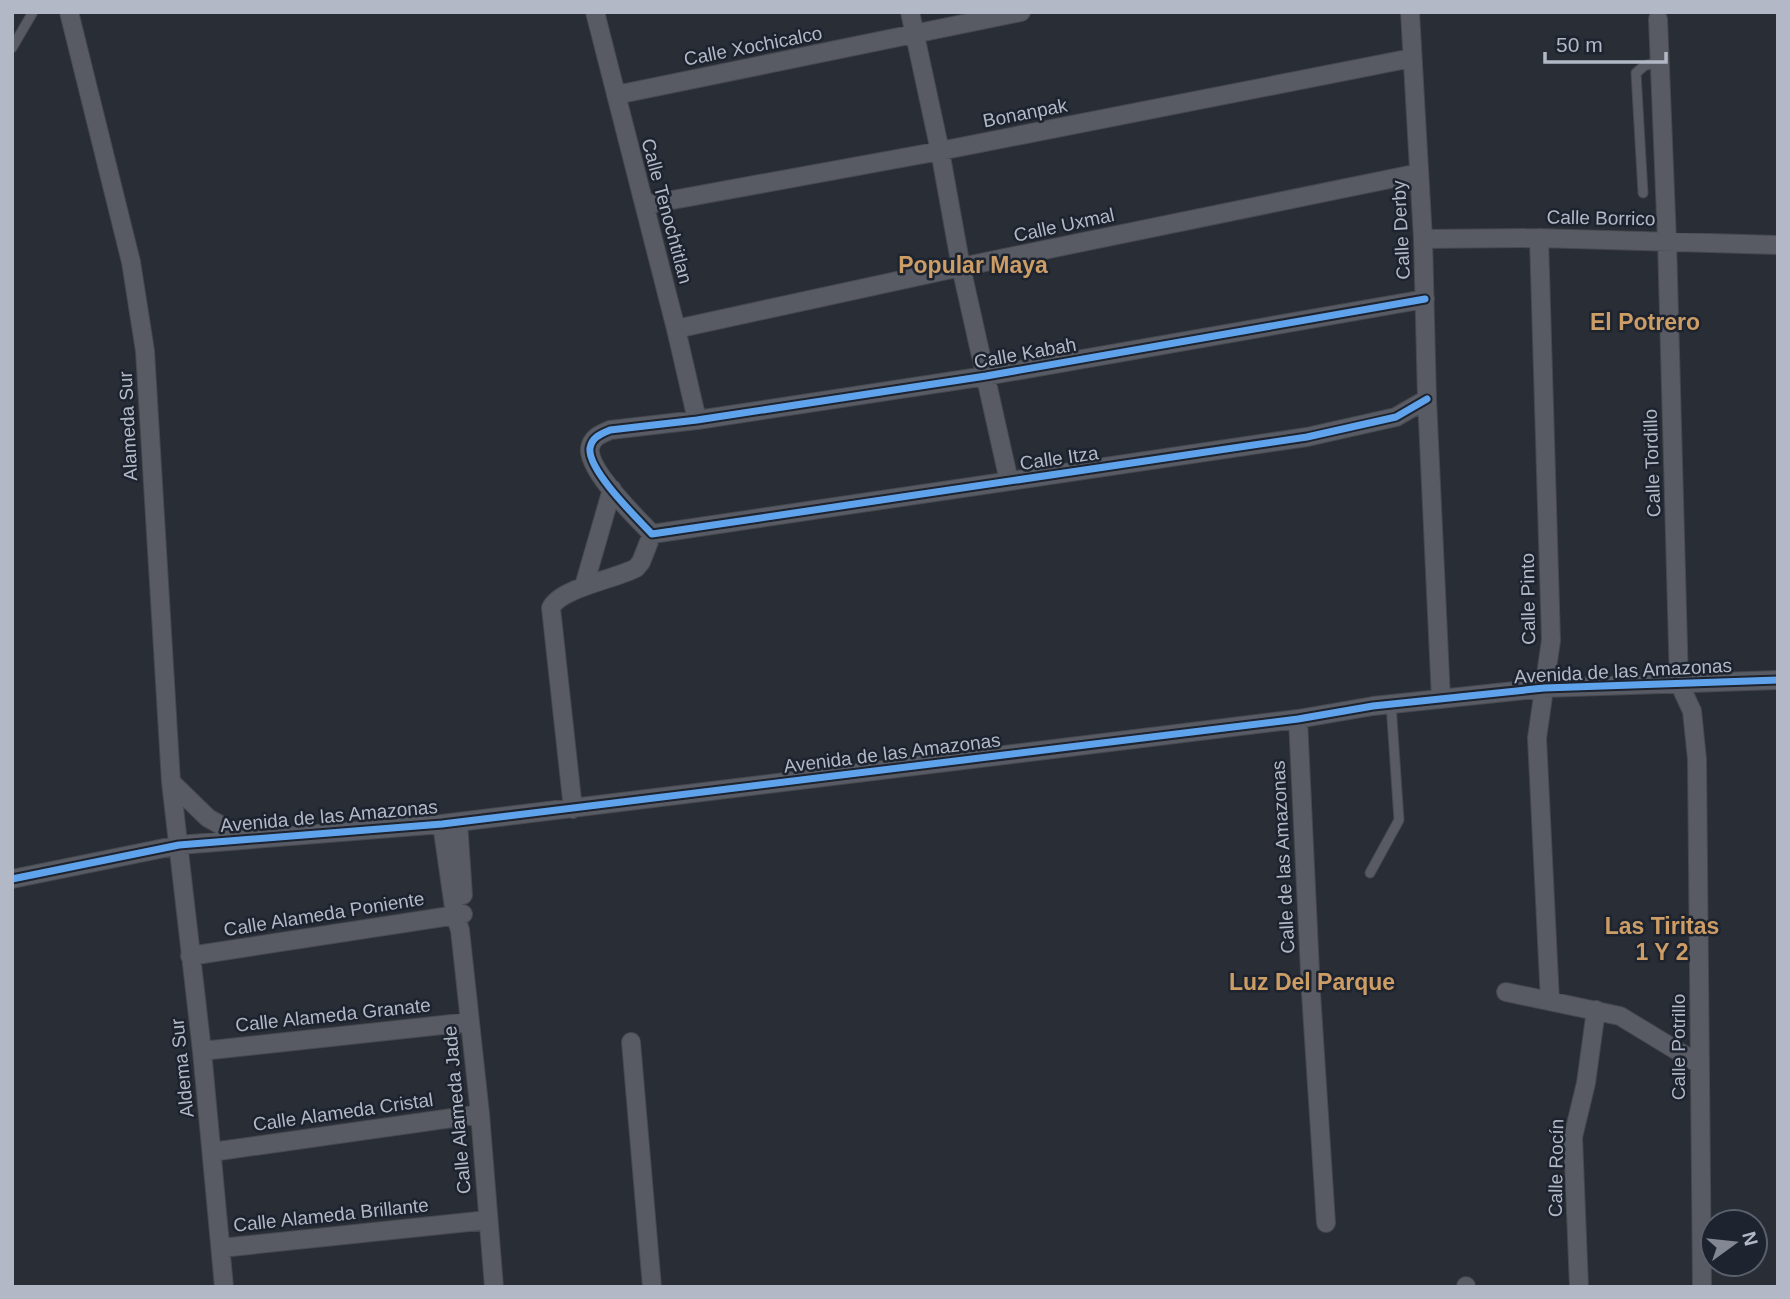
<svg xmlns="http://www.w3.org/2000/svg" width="1790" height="1299" viewBox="0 0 1790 1299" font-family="Helvetica,sans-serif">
<rect width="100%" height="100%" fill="#292d35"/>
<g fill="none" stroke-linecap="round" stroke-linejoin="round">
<g stroke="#45484e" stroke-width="11">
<path id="service" d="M 12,48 L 33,12
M 1643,193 L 1636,73 L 1644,66 L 1660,61
M 1370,873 L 1399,820 L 1391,704"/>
</g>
<g stroke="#45484e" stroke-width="20">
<path id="minor" d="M 69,12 L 131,262 L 145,351 L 171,782 L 202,1051 L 224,1287
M 595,12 L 676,329 L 697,420
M 910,12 L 940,151 L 961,267 L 1009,481
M 1410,12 L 1423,239 L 1427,399 L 1441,699
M 1658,19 L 1667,241 L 1679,683 L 1692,711 L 1697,759 L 1702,1287
M 616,95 L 1021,12
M 645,205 L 940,151 L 1412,58
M 1539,238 L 1551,640 L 1537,738 L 1550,1001
M 1423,239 L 1539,238 L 1778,245
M 1425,299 L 986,376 L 697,420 L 610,430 C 601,434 592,437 590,448 C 587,470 637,518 652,534 L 1307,437 L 1396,417 L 1427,399
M 676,329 L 961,267 L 1419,173
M 584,586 L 612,489
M 1298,719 L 1311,993 L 1326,1223
M 171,782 L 208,818 L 244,838
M 573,809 L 551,608 C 560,588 616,579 636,568 L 641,562 L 652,534
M 458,822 L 463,895
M 442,824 L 455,915 L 460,930 L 480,1114 L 494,1287
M 12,879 L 179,845 L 442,824 L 1298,719 L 1373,706 L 1544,688 L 1778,680
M 190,956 L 463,914
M 1506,992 L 1620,1016 L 1699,1064
M 631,1042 L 652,1287
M 202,1051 L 470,1022
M 212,1152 L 480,1114
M 221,1248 L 488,1220
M 1466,1286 L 1466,1287
M 1579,1287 L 1573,1137 L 1586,1083 L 1596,1010"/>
</g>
<use href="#service" stroke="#585b63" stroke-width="9"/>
<use href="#minor" stroke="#585b63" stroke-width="18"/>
<g stroke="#1d232f" stroke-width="11">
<path id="cycleway" d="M 1425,299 L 986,376 L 697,420 L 610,430 C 601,434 592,437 590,448 C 587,470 637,518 652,534 L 1307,437 L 1396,417 L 1427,399
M 12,879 L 179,845 L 442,824 L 1298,719 L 1373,706 L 1544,688 L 1778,680"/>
</g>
<use href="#cycleway" stroke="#60a3ed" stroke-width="7"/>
</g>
<g text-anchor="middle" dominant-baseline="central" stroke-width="5" stroke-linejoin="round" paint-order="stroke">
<g font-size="19" fill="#b3b8c6" stroke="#1d232f">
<text transform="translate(753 46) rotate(-11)">Calle Xochicalco</text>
<text transform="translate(1025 113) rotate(-11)">Bonanpak</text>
<text transform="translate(667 211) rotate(75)">Calle Tenochtitlan</text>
<text transform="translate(1601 218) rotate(1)">Calle Borrico</text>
<text transform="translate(1064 225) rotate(-12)">Calle Uxmal</text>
<text transform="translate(1401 230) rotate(-93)">Calle Derby</text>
<text transform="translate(1025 353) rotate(-10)">Calle Kabah</text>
<text transform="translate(128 426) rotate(-93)">Alameda Sur</text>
<text transform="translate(1059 458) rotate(-8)">Calle Itza</text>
<text transform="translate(1652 463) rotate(-92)">Calle Tordillo</text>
<text transform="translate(1528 599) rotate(-91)">Calle Pinto</text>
<text transform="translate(1623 671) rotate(-3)">Avenida de las Amazonas</text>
<text transform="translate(892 753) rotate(-7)">Avenida de las Amazonas</text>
<text transform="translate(329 816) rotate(-5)">Avenida de las Amazonas</text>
<text transform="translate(1283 857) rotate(-93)">Calle de las Amazonas</text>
<text transform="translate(324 914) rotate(-9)">Calle Alameda Poniente</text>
<text transform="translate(333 1015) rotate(-6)">Calle Alameda Granate</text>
<text transform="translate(1678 1047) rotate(-90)">Calle Potrillo</text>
<text transform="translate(182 1068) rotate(-96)">Aldema Sur</text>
<text transform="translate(457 1110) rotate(-95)">Calle Alameda Jade</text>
<text transform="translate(343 1112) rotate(-8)">Calle Alameda Cristal</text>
<text transform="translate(1556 1168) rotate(-89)">Calle Rocín</text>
<text transform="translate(331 1215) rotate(-6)">Calle Alameda Brillante</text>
</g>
<g font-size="23" font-weight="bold" fill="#cd9d66" stroke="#1d232f">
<text x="973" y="265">Popular Maya</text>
<text x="1645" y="322">El Potrero</text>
<text x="1662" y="926">Las Tiritas<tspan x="1662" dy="26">1 Y 2</tspan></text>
<text x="1312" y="982">Luz Del Parque</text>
</g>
</g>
<rect width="1790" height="1299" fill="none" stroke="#b3b8c6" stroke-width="28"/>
<g transform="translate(1734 1243) rotate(75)"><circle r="33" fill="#1d232f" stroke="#595f6b" stroke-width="2"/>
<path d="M0-5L12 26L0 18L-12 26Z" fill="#838793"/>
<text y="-10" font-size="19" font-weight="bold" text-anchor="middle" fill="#b3b8c6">N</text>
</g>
<path d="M1545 52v10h121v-10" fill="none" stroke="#b3b8c6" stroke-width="3.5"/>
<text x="1556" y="52" font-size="21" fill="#b3b8c6" stroke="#1d232f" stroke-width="5" paint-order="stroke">50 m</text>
</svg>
